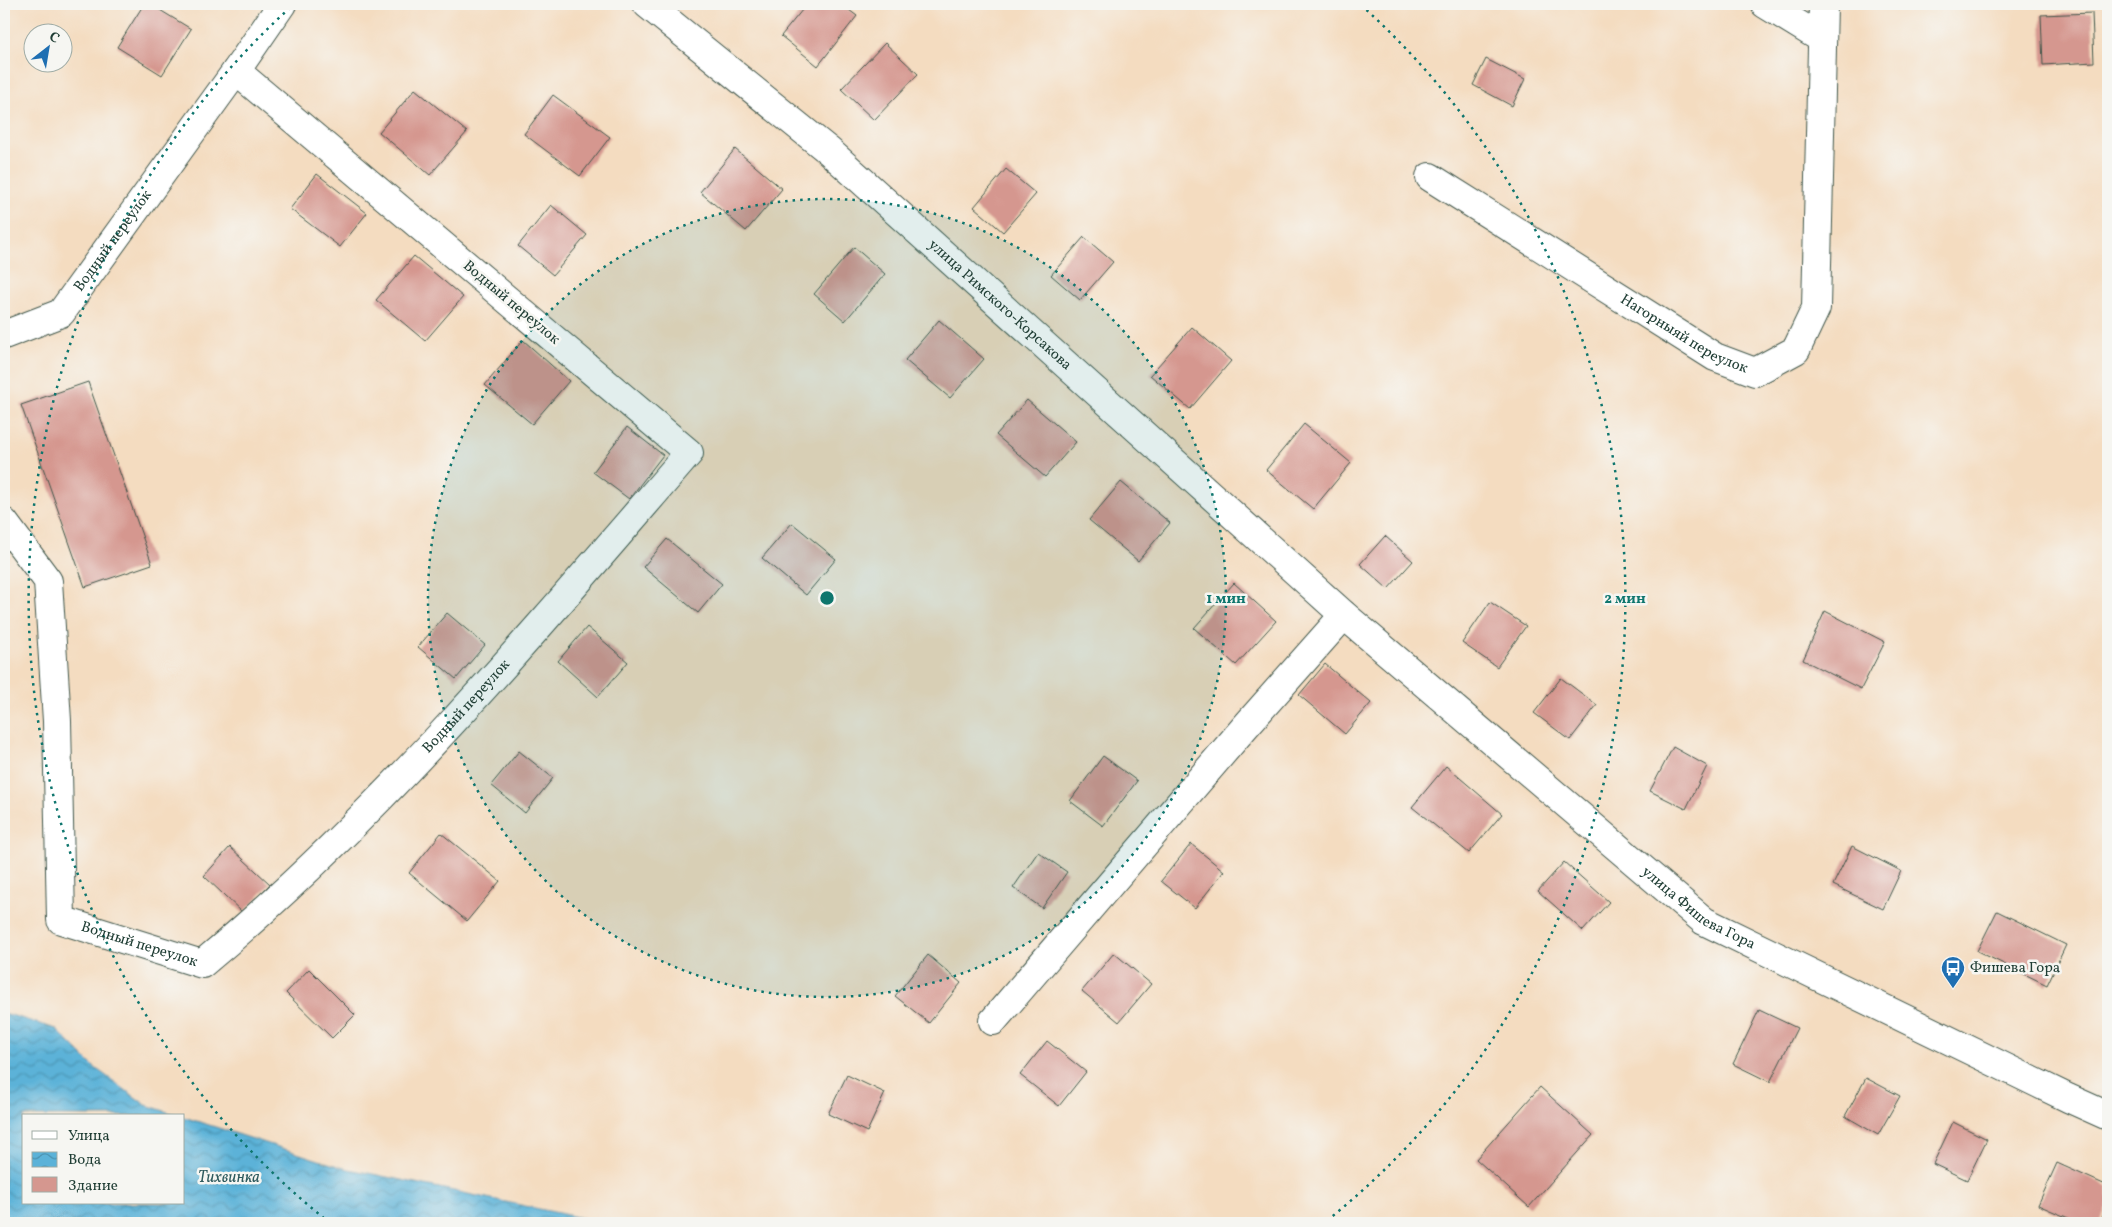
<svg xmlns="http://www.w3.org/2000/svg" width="2112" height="1227" viewBox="0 0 2112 1227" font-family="Vollkorn,serif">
<defs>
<pattern id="water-waves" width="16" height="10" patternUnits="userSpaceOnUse" patternTransform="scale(1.25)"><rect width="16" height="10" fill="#5bb2d8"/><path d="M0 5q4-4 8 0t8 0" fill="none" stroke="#4b92b0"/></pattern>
</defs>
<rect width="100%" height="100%" fill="#f6f6f2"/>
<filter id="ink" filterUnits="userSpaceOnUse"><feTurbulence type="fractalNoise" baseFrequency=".02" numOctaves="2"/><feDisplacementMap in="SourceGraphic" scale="10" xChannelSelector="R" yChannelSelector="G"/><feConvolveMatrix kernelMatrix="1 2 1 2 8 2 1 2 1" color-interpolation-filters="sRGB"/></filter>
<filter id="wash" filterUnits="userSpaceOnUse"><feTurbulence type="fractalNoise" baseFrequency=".0096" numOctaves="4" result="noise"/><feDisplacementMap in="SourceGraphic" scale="20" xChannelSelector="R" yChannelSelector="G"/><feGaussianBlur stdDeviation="1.12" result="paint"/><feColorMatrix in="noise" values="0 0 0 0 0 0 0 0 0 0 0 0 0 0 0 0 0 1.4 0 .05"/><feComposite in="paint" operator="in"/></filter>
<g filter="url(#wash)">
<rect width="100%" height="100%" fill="#f4dcc0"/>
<path fill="url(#water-waves)" stroke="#3d7886" d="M 4,1013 L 56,1029 L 94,1067 L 146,1105 L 180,1116 L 24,1116 L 24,1203 L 184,1203 L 184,1117 L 344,1168 L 606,1223 L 4,1223 Z"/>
<g id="blocks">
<path fill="#d5978f" d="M 144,4 L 150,4 L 191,29 L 162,75 L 117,47 Z
M 807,4 L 841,4 L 857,16 L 818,66 L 781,36 Z
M 2092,13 L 2094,62 L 2043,65 L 2041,15 Z
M 885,43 L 918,74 L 874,120 L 841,89 Z
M 1486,59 L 1525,79 L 1512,106 L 1473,85 Z
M 415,89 L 467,132 L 430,175 L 379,132 Z
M 553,95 L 610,137 L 580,176 L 524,134 Z
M 735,149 L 782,189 L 746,231 L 700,192 Z
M 1006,169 L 1036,194 L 1003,232 L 974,207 Z
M 317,174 L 367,213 L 340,247 L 290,209 Z
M 551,205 L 587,235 L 553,275 L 518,246 Z
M 1084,237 L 1113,262 L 1080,300 L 1051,275 Z
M 854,247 L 885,274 L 845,321 L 814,294 Z
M 414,256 L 463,297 L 425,341 L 376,300 Z
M 939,320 L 984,359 L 950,398 L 905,360 Z
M 1192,327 L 1231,361 L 1190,409 L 1150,375 Z
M 523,340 L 569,381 L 532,424 L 485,385 Z
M 88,382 L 152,564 L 85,587 L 21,405 Z
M 1027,400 L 1076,442 L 1045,477 L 996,435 Z
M 1304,424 L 1351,463 L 1313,509 L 1266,470 Z
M 627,427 L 663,455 L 629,499 L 593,472 Z
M 1121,482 L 1170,523 L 1138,561 L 1089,520 Z
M 792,523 L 836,559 L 806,595 L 762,558 Z
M 1385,536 L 1413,561 L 1388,589 L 1360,564 Z
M 667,539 L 722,584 L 698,613 L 643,567 Z
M 1234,583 L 1276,621 L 1236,665 L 1194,628 Z
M 1490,602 L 1526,626 L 1497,667 L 1462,643 Z
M 1825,611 L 1885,642 L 1861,689 L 1803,660 Z
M 447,613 L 485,645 L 456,679 L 418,647 Z
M 587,627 L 628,662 L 598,697 L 558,661 Z
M 1325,664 L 1371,703 L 1345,734 L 1299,695 Z
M 1561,678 L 1597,705 L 1570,740 L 1534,713 Z
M 1673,747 L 1707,766 L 1686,809 L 1650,791 Z
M 519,751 L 553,778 L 525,813 L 491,785 Z
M 1103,756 L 1137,781 L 1103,826 L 1070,801 Z
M 1446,766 L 1502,814 L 1469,853 L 1412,807 Z
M 441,833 L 500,881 L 467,921 L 409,873 Z
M 1191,844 L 1224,871 L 1195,908 L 1161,881 Z
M 1852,846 L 1901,871 L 1883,909 L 1833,885 Z
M 230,847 L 270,884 L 243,913 L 204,876 Z
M 1038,852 L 1067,872 L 1042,908 L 1013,888 Z
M 1564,862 L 1609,902 L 1583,931 L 1538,891 Z
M 1997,911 L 2066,945 L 2047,985 L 1977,951 Z
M 1114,953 L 1151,984 L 1119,1022 L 1082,991 Z
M 928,955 L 961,983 L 929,1023 L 895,996 Z
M 309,969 L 355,1015 L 332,1038 L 286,993 Z
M 1759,1010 L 1797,1028 L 1770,1082 L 1733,1064 Z
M 1047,1041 L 1086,1072 L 1059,1106 L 1020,1075 Z
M 847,1075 L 885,1093 L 867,1132 L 828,1114 Z
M 1866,1078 L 1900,1096 L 1878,1135 L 1845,1116 Z
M 1540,1087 L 1593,1135 L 1529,1207 L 1476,1159 Z
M 1953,1122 L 1987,1139 L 1967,1180 L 1933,1164 Z
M 2057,1163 L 2108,1186 L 2108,1204 L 2100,1223 L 2080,1223 L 2038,1205 Z"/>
</g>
</g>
<g filter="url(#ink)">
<use href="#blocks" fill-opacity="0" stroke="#3f5549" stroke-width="1"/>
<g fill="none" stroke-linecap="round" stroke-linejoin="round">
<g stroke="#3f5549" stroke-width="30">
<g id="minor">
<path id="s1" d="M 647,4 L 829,151 L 1344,615 L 1704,921 L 2068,1098 L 2108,1116"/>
<path d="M 1765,4 L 1822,39"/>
<path id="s2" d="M 1430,177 L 1715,357 L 1755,372 L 1796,350 L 1816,308 L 1823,4"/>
<path id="s3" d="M 4,335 L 61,313 L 236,71 L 282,4"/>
<path id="s4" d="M 4,522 L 48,581 L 57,721 L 61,920 L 202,964 C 383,813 535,631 689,453 L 236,71"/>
<path d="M 993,1021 L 1244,728 L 1344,615"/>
</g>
</g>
<use href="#minor" stroke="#fff" stroke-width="28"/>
</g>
</g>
<circle cx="827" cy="598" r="399" fill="#0f766e" fill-opacity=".12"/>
<g fill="none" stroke="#0f766e" stroke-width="2.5" stroke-dasharray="2.5 5">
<circle cx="827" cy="598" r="399"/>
<path d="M330 1223A798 798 0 0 1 293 5M1361 5A798 798 0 0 1 1324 1223"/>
</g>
<defs>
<g id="bus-pin" transform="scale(1.25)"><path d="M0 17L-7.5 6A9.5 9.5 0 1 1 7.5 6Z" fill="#1f6fb2" stroke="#f6f6f2"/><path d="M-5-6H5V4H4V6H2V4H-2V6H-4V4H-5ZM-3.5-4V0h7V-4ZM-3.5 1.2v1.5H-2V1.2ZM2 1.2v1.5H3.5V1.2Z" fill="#fff"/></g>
</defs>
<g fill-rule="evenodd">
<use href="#bus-pin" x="1953" y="968"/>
</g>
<g text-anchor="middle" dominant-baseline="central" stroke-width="5" stroke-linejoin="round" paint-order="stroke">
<g font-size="15" fill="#1f3d34" stroke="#f6f6f2">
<text stroke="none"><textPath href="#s3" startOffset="150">Водный переулок</textPath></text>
<text transform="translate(511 303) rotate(40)">Водный переулок</text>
<text stroke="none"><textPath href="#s1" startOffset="464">улица Римского-Корсакова</textPath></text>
<text stroke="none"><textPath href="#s2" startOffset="299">Нагорныяй переулок</textPath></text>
<text stroke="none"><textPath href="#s4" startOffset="930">Водный переулок</textPath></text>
<text stroke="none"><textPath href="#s1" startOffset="1388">улица Фишева Гора</textPath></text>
<text stroke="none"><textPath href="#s4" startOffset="495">Водный переулок</textPath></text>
</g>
<g font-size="15" fill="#1f3d34" stroke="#f6f6f2" text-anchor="start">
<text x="1970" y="968">Фишева Гора</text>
</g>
<g font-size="16" font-style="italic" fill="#2e5a5d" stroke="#f6f6f2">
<text x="229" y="1178">Тихвинка</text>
</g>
</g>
<circle cx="827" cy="598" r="8" fill="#0f766e" stroke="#f6f6f2" stroke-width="2.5"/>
<g font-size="15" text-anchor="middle" font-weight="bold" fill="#0f766e" stroke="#f6f6f2" stroke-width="5" stroke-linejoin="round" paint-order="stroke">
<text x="1226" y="603">1 мин</text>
<text x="1625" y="603">2 мин</text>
</g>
<rect width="2112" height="1227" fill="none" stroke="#f6f6f2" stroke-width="20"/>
<rect x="22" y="1114" width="162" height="90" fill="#f6f6f2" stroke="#a0aca6"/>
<rect x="32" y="1131" width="25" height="8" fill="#ffffff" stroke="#a0aca6"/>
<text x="68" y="1140" font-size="15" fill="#1f3d34">Улица</text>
<rect x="32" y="1152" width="25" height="15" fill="url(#water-waves)" stroke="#a0aca6"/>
<text x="68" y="1164" font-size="15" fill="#1f3d34">Вода</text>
<rect x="32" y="1177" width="25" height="15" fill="#d5978f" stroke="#a0aca6"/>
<text x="68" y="1190" font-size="15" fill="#1f3d34">Здание</text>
<g transform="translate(48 48) rotate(31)"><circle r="24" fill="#f6f6f2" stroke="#a0aca6"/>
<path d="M0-4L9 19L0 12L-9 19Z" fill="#1f6fb2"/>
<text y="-8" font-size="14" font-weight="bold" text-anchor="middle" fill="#1f3d34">С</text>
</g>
</svg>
